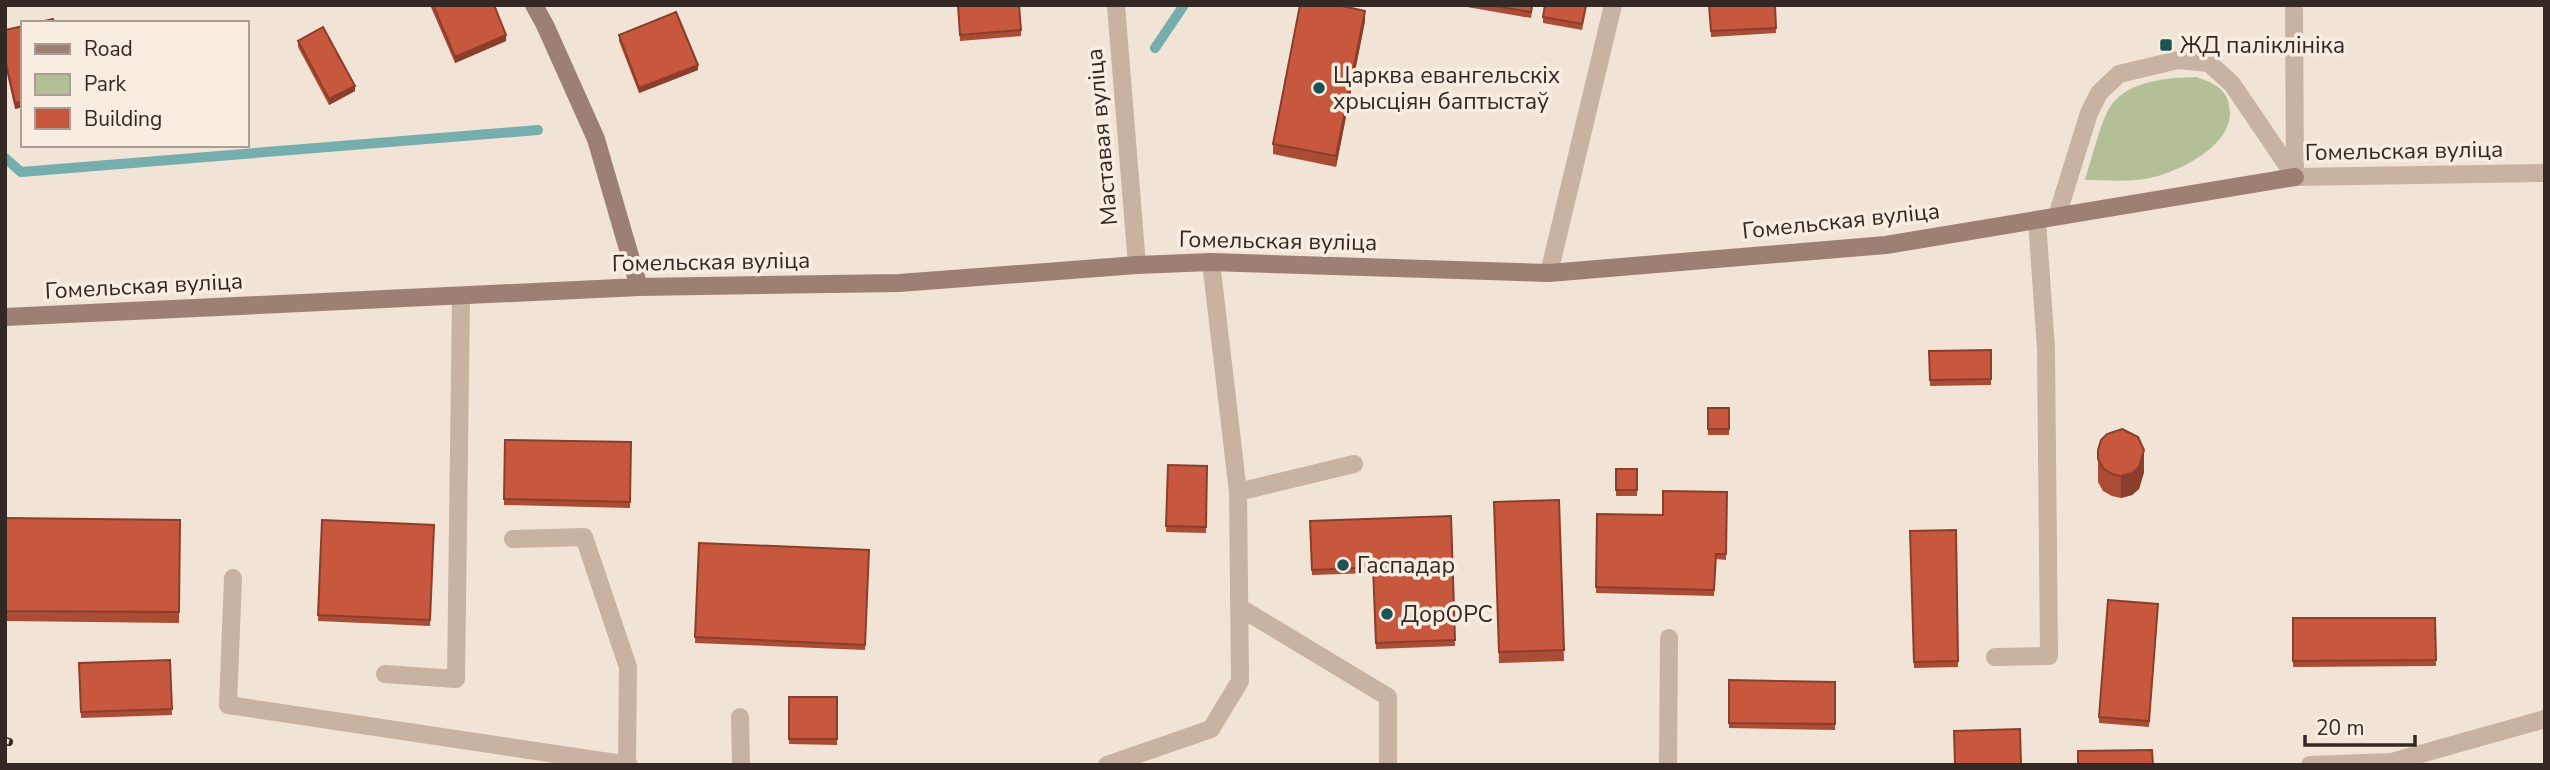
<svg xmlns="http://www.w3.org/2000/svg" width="2550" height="770" viewBox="0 0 2550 770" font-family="'Nunito Sans',sans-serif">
<rect width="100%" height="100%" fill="#f1e3d6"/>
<path fill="#b3bf96" d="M 2196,77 C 2216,84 2229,89 2230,113 C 2230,148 2175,174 2145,179 C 2126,182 2104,180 2085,180 C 2090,164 2102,118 2110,107 C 2128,80 2167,78 2196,77 Z"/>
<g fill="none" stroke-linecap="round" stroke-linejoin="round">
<path stroke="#75aead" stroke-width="10" d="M 1155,48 L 1184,5
M 5,158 L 21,172 L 538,130"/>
<path stroke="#c8b2a2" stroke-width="18" d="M 2057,216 L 2089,113 L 2099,93 L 2119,74 L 2178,60 L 2209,63 L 2232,84 L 2295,177
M 1238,492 L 1354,464
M 513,539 L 584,537 L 628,667 L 627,765
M 233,578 L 228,705 L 629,765
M 1239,607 L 1388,697 L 1388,765
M 1995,657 L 2049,656 L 2046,349 L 2037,220
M 385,674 L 456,679 L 461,297
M 740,717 L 741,765
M 1107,765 L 1211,729 L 1240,681 L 1238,492 L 1211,262
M 1668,765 L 1669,638
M 2310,765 L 2392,762 L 2545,719"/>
<path stroke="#c8b2a2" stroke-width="18" d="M 1116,5 L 1137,265
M 2294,5 L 2295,177 L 2545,173
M 1549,273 L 1613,5"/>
<path stroke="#9c8074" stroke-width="18" d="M 534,5 L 545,25 L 596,139 L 639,287
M 5,317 L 639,287 L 899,283 L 1137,265 L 1211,262 L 1549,273 L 1886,245 L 2295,177"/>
<g stroke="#332824" stroke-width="8">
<path id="rail" d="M 5,741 L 9,742"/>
</g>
<use href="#rail" stroke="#f9ede2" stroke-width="5" stroke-dasharray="16" stroke-linecap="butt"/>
</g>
<path fill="#ab4c34" d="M 430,5 L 494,5 L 506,41 L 455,63 Z
M 958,5 L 1021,30 L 1021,36 L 960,41 Z
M 1467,5 L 1533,5 L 1531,18 L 1467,7 Z
M 1587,5 L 1582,30 L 1543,23 L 1543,17 Z
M 1709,5 L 1775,5 L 1776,33 L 1711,37 Z
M 1365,21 L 1336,167 L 1273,154 L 1273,144 Z
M 23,26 L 23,107 L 15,109 L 5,65 L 5,30 Z
M 619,35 L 698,70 L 639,93 L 619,41 Z
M 298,41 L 355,91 L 329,105 L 298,47 Z
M 1991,350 L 1991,385 L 1930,386 L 1929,351 Z
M 1708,408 L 1729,408 L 1729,435 L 1708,435 Z
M 505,440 L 631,442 L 630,508 L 504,505 Z
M 2098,450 L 2144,472 L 2139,489 L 2132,495 L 2121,498 L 2112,496 L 2103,491 L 2098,482 Z
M 1168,465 L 1207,466 L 1206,533 L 1166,532 Z
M 1616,469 L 1637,469 L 1637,496 L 1616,496 Z
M 1727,492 L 1726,560 L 1716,559 L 1714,596 L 1596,593 L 1597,514 L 1663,515 Z
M 1559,500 L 1564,661 L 1499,663 L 1494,502 Z
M 1451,516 L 1455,646 L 1376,649 L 1373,573 L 1312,575 L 1310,521 Z
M 5,518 L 180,520 L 179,623 L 5,621 Z
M 322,520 L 434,525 L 430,626 L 318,621 Z
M 1956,530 L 1958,667 L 1914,668 L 1910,531 Z
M 699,543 L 869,550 L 865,650 L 695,643 Z
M 2158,610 L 2149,727 L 2099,723 L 2099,717 Z
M 2293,618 L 2435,618 L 2436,666 L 2293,667 Z
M 170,660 L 172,715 L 81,718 L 79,663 Z
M 1729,680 L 1835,682 L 1835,730 L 1729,728 Z
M 789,697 L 837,697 L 837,745 L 789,744 Z"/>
<path fill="#8b3e2b" d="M 1365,11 L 1365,21 L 1336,167 L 1336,156 Z
M 506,35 L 506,41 L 455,63 L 455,57 Z
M 698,65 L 698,70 L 639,93 L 639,88 Z
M 355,86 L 355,91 L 329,105 L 329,99 Z
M 23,101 L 23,107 L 15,109 L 15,103 Z
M 2144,450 L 2144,472 L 2139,489 L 2132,495 L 2121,498 L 2121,476 Z"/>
<path fill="#c7583d" stroke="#8b3e2b" stroke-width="2" d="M 433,5 L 494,5 L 506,35 L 455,57 Z
M 958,5 L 1019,5 L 1021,30 L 960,35 Z
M 1300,5 L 1338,5 L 1365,11 L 1336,156 L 1273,144 Z
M 1489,5 L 1532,5 L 1531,12 Z
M 1545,5 L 1586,5 L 1582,24 L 1543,17 Z
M 1709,5 L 1775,5 L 1776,28 L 1711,31 Z
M 676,12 L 698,65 L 639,88 L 619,35 Z
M 53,19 L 54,23 L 36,23 Z
M 23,26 L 23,101 L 15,103 L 5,59 L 5,30 Z
M 323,27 L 355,86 L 329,99 L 298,41 Z
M 1991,350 L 1991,379 L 1930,380 L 1929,351 Z
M 1708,408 L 1729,408 L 1729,429 L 1708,429 Z
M 2122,429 L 2138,437 L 2144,450 L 2139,467 L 2132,473 L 2121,476 L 2112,474 L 2103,468 L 2098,459 L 2098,450 L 2101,440 L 2107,434 Z
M 505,440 L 631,442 L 630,502 L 504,499 Z
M 1168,465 L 1207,466 L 1206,527 L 1166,526 Z
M 1616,469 L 1637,469 L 1637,490 L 1616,490 Z
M 1663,491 L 1727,492 L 1726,554 L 1716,554 L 1714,590 L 1596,587 L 1597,514 L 1663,515 Z
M 1559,500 L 1564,650 L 1499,652 L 1494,502 Z
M 1451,516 L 1455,640 L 1376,643 L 1373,567 L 1312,570 L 1310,521 Z
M 5,518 L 180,520 L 179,612 L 5,611 Z
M 322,520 L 434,525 L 430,620 L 318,615 Z
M 1956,530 L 1958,661 L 1914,662 L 1910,531 Z
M 699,543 L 869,550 L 865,645 L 695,637 Z
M 2108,600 L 2158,604 L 2149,721 L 2099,717 Z
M 2293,618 L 2435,618 L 2436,660 L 2293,661 Z
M 170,660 L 172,709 L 81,712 L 79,663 Z
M 1729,680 L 1835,682 L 1835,724 L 1729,723 Z
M 789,697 L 837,697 L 837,739 L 789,739 Z
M 2020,729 L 2021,765 L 1955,765 L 1954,731 Z
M 2152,750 L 2153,765 L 2078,765 L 2078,751 Z"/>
<g fill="#1a5354" stroke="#f9ede2" stroke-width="2.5">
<rect x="2159" y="38" width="14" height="14" rx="3.5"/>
<circle cx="1319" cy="88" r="7"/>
<circle cx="1343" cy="565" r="7"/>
<circle cx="1387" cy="614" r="7"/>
</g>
<g text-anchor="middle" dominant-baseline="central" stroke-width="7" stroke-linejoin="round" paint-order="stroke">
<g font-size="23" fill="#332824" stroke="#f9ede2" text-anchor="start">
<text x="2180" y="45">ЖД паліклініка</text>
<text x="1333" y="75">Царква евангельскіх<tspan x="1333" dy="26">хрысціян баптыстаў</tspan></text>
<text x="1357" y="565">Гаспадар</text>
<text x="1401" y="614">ДорОРС</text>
</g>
<g font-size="23" fill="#332824" stroke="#f9ede2">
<text transform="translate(1102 137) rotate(-95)">Маставая вуліца</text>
<text transform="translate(2404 151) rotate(-1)">Гомельская вуліца</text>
<text transform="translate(1841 221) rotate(-6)">Гомельская вуліца</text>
<text transform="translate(1278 241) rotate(1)">Гомельская вуліца</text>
<text transform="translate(711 262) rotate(-1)">Гомельская вуліца</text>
<text transform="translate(144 286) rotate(-3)">Гомельская вуліца</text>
</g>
</g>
<rect width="2550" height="770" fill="none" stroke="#332824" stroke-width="14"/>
<rect x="21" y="21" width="228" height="126" fill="#f9ede2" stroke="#aa9e96" stroke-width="2"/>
<rect x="35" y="44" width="35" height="10" fill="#9c8074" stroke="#aa9e96" stroke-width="2"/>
<text x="84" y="56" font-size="21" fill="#332824">Road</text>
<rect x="35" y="74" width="35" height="21" fill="#b3bf96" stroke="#aa9e96" stroke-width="2"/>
<text x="84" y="91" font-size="21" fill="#332824">Park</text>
<rect x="35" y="108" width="35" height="21" fill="#c7583d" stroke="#aa9e96" stroke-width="2"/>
<text x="84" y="126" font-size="21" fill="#332824">Building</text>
<path d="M2305 735v10h110v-10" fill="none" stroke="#332824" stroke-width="3.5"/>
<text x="2316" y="735" font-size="21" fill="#332824" stroke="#f9ede2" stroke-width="5" paint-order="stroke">20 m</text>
</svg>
